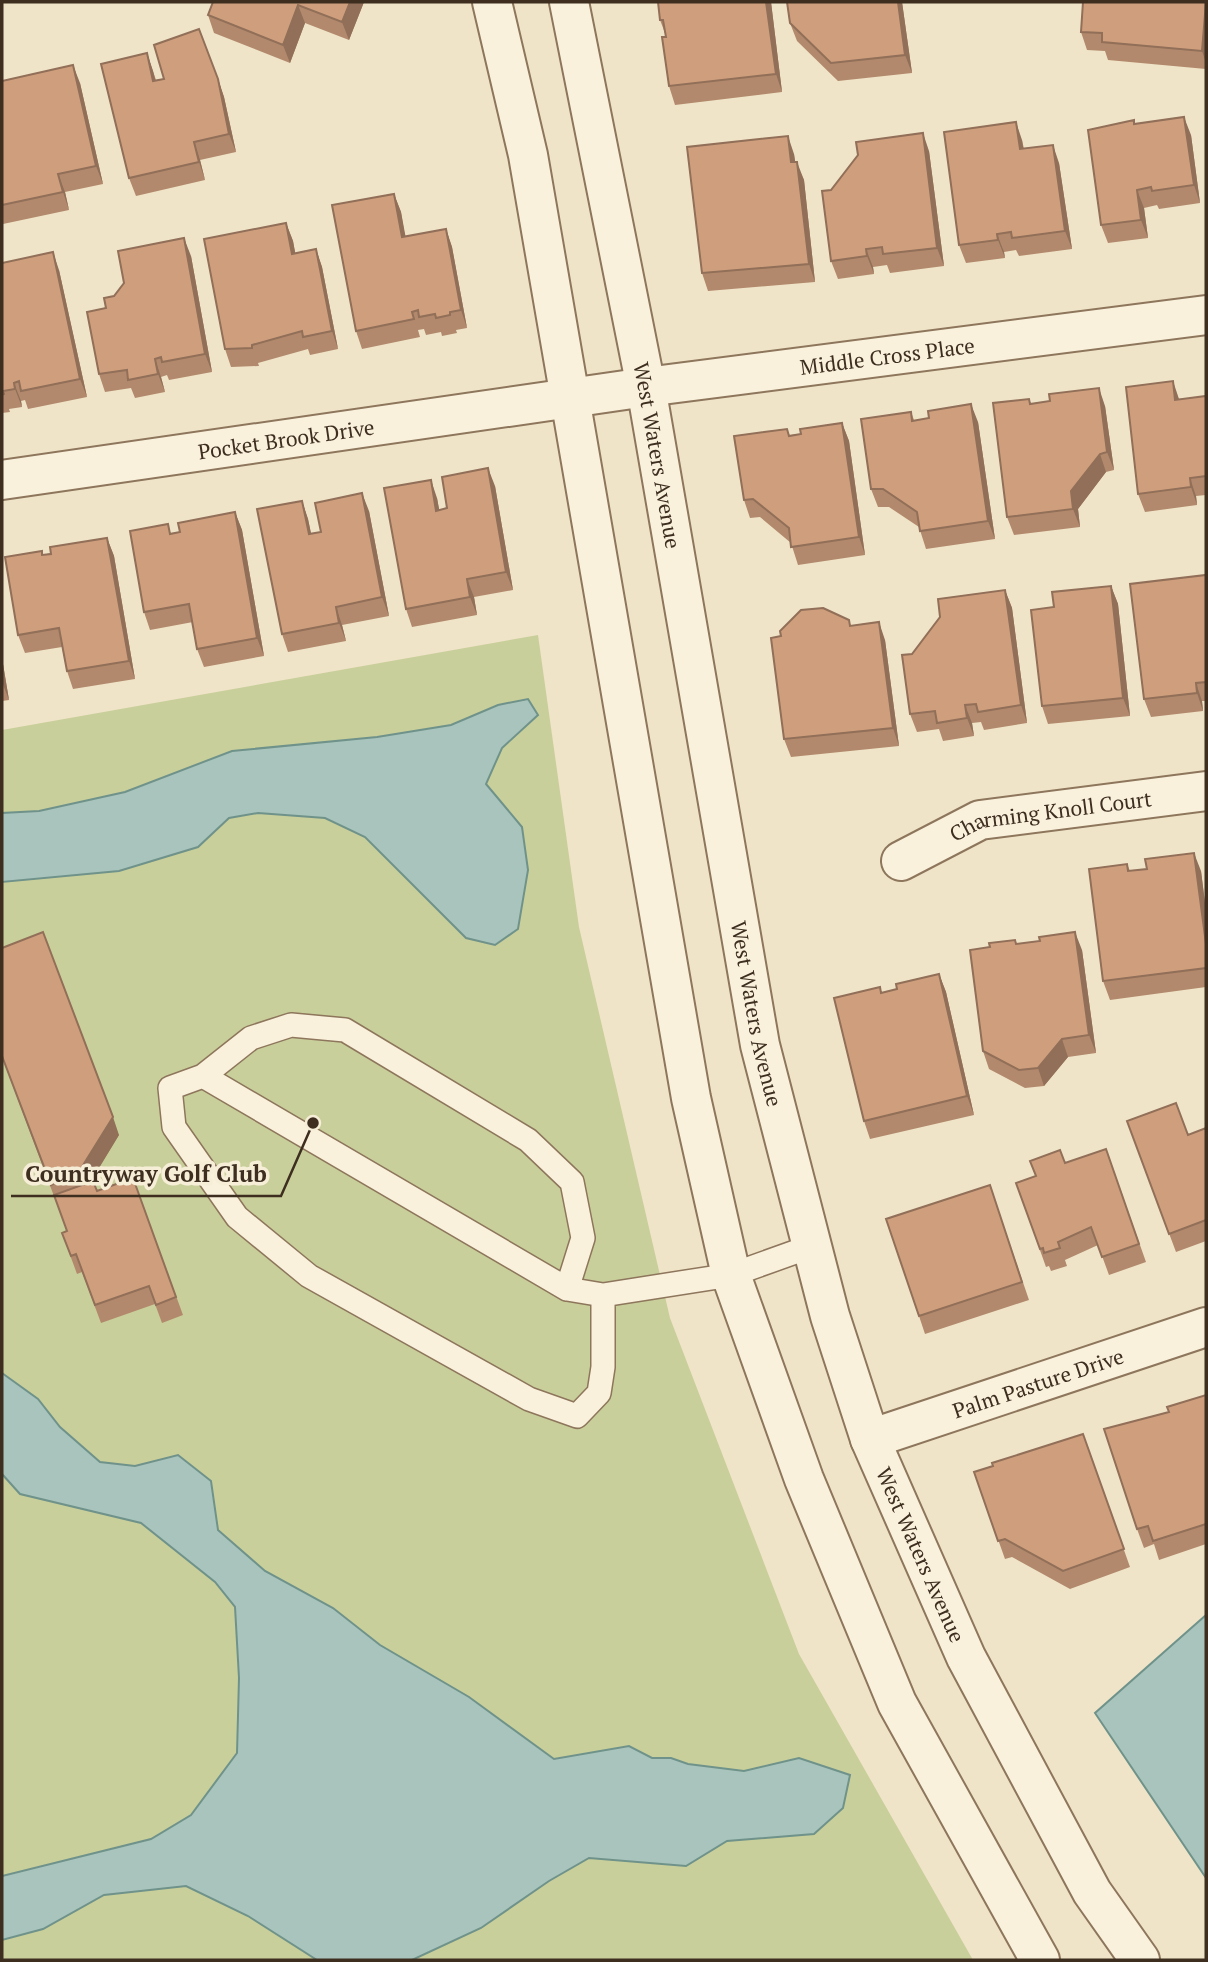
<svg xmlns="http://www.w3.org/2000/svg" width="1208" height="1962" viewBox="0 0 1208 1962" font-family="'PT Serif',serif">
<rect width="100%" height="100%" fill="#f0e4c8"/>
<path fill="#c9cf9b" d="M 538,635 L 579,927 L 670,1318 L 799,1654 L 973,1960 L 2,1960 L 2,730 Z"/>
<path fill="#a9c4bc" stroke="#6f938a" stroke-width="2" d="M 528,699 L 538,715 L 502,748 L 486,784 L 522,827 L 528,870 L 518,929 L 495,945 L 466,938 L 365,837 L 325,818 L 258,813 L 229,818 L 198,847 L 119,871 L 2,882 L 2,813 L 39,811 L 125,792 L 232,751 L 377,737 L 451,725 L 498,705 Z
M 2,1373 L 38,1399 L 60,1427 L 100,1462 L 135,1466 L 178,1455 L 211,1481 L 218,1530 L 265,1571 L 333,1608 L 380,1645 L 469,1697 L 554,1759 L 629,1746 L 652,1758 L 671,1758 L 688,1764 L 744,1771 L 799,1758 L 850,1775 L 843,1808 L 814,1834 L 727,1841 L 686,1866 L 589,1858 L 549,1881 L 481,1928 L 412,1960 L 317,1960 L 248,1916 L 186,1886 L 104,1895 L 43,1929 L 2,1940 L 2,1876 L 151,1839 L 191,1815 L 237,1753 L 239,1678 L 235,1607 L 215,1582 L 141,1523 L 20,1494 L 2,1474 Z
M 1206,1615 L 1206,1878 L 1095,1713 Z"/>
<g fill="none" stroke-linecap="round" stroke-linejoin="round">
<g stroke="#8d765c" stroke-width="26">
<path id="service" d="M 203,1076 L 251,1038 L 291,1025 L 345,1030 L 528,1140 L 572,1182 L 583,1238 L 567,1289
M 603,1295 L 603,1367 L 599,1393 L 577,1416 L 529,1399 L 309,1276 L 237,1217 L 174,1127 L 170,1088 L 203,1076 L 567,1289 L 603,1295 L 731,1275 L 812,1246"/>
</g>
<g stroke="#8d765c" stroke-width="42">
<g id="minor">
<path id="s1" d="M 2,480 L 646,387 L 1206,315"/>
<path id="s2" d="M 901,861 L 980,820 L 1206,791"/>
<path id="s3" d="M 870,1439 L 1206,1327"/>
</g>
</g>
<g stroke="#8d765c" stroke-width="42">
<g id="tertiary">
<path d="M 492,2 L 528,155 L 691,1098 L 731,1275 L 804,1479 L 897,1703 L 1040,1960"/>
<path id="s4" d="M 569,2 L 646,387 L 760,1045 L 830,1316 L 870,1439 L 966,1657 L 1092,1892 L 1140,1960"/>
</g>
</g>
<use href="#service" stroke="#faf1dc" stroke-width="23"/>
<use href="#minor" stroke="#faf1dc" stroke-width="38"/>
<use href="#tertiary" stroke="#faf1dc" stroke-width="38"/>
</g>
<path fill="#b2896c" d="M 213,2 L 364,2 L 349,40 L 305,23 L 290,63 L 214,33 L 208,15 Z
M 658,2 L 771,2 L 782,92 L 675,105 L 669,86 L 665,33 L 660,20 Z
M 787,2 L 902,2 L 912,73 L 838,81 L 797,41 L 790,23 Z
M 1206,2 L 1206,69 L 1108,60 L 1105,51 L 1087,50 L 1081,32 Z
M 147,53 L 156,80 L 218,79 L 224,97 L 236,152 L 200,160 L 205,180 L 136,196 L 129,178 Z
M 2,81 L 80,83 L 103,184 L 65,192 L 69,210 L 3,224 L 2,220 Z
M 1134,120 L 1135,124 L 1191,135 L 1200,203 L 1159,209 L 1157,205 L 1144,208 L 1148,238 L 1108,243 L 1101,225 Z
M 1022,140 L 1024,149 L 1059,163 L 1072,249 L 1019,256 L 1016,250 L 1004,252 L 1005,258 L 966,263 L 959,245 Z
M 929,151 L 944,266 L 890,273 L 887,265 L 873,267 L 874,274 L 838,279 L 831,261 L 831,190 Z
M 794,154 L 795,162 L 804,180 L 815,282 L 708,291 L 702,273 Z
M 394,194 L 401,212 L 405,237 L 446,229 L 452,247 L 467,328 L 456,330 L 457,333 L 442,336 L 441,332 L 426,335 L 424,329 L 418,330 L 420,337 L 362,349 L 356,331 Z
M 286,223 L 293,241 L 295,253 L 316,249 L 322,267 L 338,349 L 310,355 L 308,349 L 258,363 L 259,366 L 231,367 L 225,349 Z
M 191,256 L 212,372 L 169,380 L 167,375 L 161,377 L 165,392 L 135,398 L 131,388 L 105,392 L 99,374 L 106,308 L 114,296 Z
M 2,263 L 59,270 L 87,397 L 28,409 L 25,400 L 21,401 L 22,407 L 9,409 L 10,412 L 2,413 Z
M 1206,396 L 1206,495 L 1196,496 L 1197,505 L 1145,512 L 1138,494 L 1179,399 Z
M 1029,399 L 1031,404 L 1105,406 L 1114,470 L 1106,472 L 1078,509 L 1080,527 L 1014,535 L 1007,517 Z
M 911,412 L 914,420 L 978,422 L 995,539 L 926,549 L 919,527 L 889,507 L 878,507 L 871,489 Z
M 842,423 L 849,441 L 865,555 L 798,565 L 791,543 L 760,517 L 750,518 L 744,500 L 790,435 L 801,434 Z
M 495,486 L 513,590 L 474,597 L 477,615 L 412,627 L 406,609 L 437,498 L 439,510 L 447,508 Z
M 302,501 L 308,519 L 311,534 L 321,532 L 369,511 L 389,616 L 342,625 L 346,641 L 288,652 L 282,634 Z
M 235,512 L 242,530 L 264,656 L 204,667 L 197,649 L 193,622 L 150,630 L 144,612 L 171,533 L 180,532 Z
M 107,538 L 114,556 L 135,679 L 73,689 L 67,671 L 62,647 L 25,653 L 18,635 L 43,555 Z
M 1206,575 L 1206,701 L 1202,701 L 1203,711 L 1151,717 L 1144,699 Z
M 1111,586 L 1118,604 L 1130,716 L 1048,724 L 1042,706 L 1054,607 Z
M 1005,590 L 1012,608 L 1027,723 L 984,730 L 981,722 L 972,723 L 974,736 L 943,741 L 939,729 L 917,732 L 910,714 L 912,654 Z
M 851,626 L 885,640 L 899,746 L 791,757 L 784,739 Z
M 2,658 L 9,700 L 2,701 Z
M 1127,864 L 1130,871 L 1201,871 L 1206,911 L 1206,987 L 1110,1000 L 1103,981 Z
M 1017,944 L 1082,950 L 1096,1053 L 1068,1057 L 1044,1086 L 1025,1088 L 989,1069 L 983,1051 Z
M 939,974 L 946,992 L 974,1115 L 870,1139 L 864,1121 L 882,993 L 897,989 Z
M 2,1057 L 119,1135 L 90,1182 L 97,1191 L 133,1178 L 183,1315 L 162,1323 L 155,1304 L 101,1323 L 82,1272 L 77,1274 L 62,1233 L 67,1231 Z
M 1127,1121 L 1188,1135 L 1206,1128 L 1206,1241 L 1176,1252 Z
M 1106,1149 L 1146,1262 L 1109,1275 L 1098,1245 L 1065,1260 L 1067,1266 L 1051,1271 L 1049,1266 L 1046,1267 L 1016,1183 L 1036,1176 L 1065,1163 Z
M 996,1203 L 1029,1300 L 925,1334 L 919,1316 Z
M 1206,1395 L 1206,1544 L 1159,1560 L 1154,1544 L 1144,1548 L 1137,1529 L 1168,1412 Z
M 1083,1434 L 1130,1567 L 1070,1589 L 1012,1557 L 1005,1559 L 974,1472 Z"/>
<path fill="#916f58" d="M 350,2 L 364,2 L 349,40 L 342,22 Z
M 766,2 L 771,2 L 782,92 L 776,74 Z
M 898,2 L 902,2 L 912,73 L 905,55 Z
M 1206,2 L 1206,63 L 1202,51 Z
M 298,5 L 305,23 L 290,63 L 283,45 Z
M 147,53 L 153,71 L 160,99 L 153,81 Z
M 73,65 L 80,83 L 103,184 L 96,166 Z
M 218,79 L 224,97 L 236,152 L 229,134 Z
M 1184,117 L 1191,135 L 1200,203 L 1194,185 Z
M 1016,122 L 1022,140 L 1026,167 L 1020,149 Z
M 923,133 L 929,151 L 944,266 L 937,248 Z
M 788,136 L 794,154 L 798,180 L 791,162 Z
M 194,142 L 200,160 L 205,180 L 199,162 Z
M 1053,145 L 1059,163 L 1072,249 L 1065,231 Z
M 797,162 L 804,180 L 815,282 L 809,264 Z
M 58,174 L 65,192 L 69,210 L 63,192 Z
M 1137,190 L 1144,208 L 1148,238 L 1141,220 Z
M 394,194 L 401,212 L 409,255 L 402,237 Z
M 286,223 L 293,241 L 299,272 L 292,254 Z
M 446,229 L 452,247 L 467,328 L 461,310 Z
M 997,234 L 1004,252 L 1005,258 L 998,240 Z
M 184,238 L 191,256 L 212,372 L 205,354 Z
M 316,249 L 322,267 L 338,349 L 332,331 Z
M 866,249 L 873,267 L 874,274 L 867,256 Z
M 53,252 L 59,270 L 87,397 L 80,379 Z
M 155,359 L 161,377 L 165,392 L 158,374 Z
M 1173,381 L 1179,399 L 1175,400 Z
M 14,383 L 21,401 L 22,407 L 15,389 Z
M 1099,388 L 1105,406 L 1114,470 L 1107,452 Z
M 971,404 L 978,422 L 995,539 L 988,521 Z
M 842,423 L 849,441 L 865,555 L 859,537 Z
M 1100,454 L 1106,472 L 1078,509 L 1080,527 L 1073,509 L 1071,491 Z
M 488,468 L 495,486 L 513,590 L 506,572 Z
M 1190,478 L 1196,496 L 1197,505 L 1191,487 Z
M 431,480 L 437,498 L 443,529 L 436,511 Z
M 362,493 L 369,511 L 389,616 L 382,597 Z
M 302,501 L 308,519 L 315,552 L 309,534 Z
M 235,512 L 242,530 L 264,656 L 257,638 Z
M 107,538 L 114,556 L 135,679 L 129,661 Z
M 467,579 L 474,597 L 477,615 L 470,597 Z
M 1111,586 L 1118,604 L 1130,716 L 1123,698 Z
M 1005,590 L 1012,608 L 1027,723 L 1021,705 Z
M 336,607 L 342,625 L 346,641 L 339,623 Z
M 879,622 L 885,640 L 899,746 L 893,728 Z
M 2,658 L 9,700 L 2,682 Z
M 1196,683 L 1202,701 L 1203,711 L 1197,693 Z
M 965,705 L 972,723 L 974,736 L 967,718 Z
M 1194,853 L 1201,871 L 1206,911 L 1206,944 Z
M 1075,932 L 1082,950 L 1096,1053 L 1089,1035 Z
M 939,974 L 946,992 L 974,1115 L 967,1096 Z
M 1062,1039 L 1068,1057 L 1044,1086 L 1038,1068 Z
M 113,1117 L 119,1135 L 87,1188 L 80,1170 Z"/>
<path fill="#cf9f7d" stroke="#916f58" stroke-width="2" d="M 213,2 L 350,2 L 342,22 L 298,5 L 283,45 L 208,15 Z
M 658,2 L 766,2 L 776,74 L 669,86 L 662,37 L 666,37 L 663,20 L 660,20 Z
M 787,2 L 898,2 L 905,55 L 831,63 L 790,23 Z
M 1083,2 L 1206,2 L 1202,51 L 1102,42 L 1102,33 L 1081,32 Z
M 199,29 L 218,79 L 229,134 L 194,142 L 199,162 L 129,178 L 101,64 L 147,53 L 153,81 L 164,79 L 154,45 Z
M 73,65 L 96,166 L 58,174 L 63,192 L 2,205 L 2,81 Z
M 1184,117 L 1194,185 L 1152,191 L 1151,187 L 1137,190 L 1141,220 L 1101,225 L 1088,130 L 1134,120 L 1134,124 Z
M 1016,122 L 1020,149 L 1053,145 L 1065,231 L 1012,238 L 1011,232 L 997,234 L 998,240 L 959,245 L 944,132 Z
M 923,133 L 937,248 L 883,254 L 882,247 L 866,249 L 867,256 L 831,261 L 822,191 L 831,190 L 858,155 L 856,142 Z
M 788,136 L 791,162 L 797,162 L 809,264 L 702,273 L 687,147 Z
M 394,194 L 402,237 L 446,229 L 461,310 L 450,312 L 450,315 L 436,318 L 435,314 L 419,317 L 418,310 L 412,312 L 414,319 L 356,331 L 332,205 Z
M 286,223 L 292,254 L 316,249 L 332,331 L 303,337 L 302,331 L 252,345 L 252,348 L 225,349 L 204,239 Z
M 184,238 L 205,354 L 162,362 L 161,357 L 155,359 L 158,374 L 128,380 L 127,370 L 99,374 L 87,312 L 106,308 L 104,298 L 114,296 L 124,283 L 118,251 Z
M 53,252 L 80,379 L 21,391 L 19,381 L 14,383 L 15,389 L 3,391 L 4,394 L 2,395 L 2,263 Z
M 1173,381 L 1175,400 L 1206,396 L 1206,476 L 1190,478 L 1191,487 L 1138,494 L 1126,387 Z
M 1099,388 L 1107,452 L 1100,454 L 1071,491 L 1073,509 L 1007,517 L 993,403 L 1029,399 L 1030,404 L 1050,401 L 1049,394 Z
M 971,404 L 988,521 L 920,531 L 917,512 L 883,489 L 871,489 L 861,419 L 911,412 L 912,421 L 929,418 L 928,411 Z
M 842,423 L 859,537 L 791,547 L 789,528 L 753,499 L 744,500 L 734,436 L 787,429 L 789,436 L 801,434 L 800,429 Z
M 488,468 L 506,572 L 467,579 L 470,597 L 406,609 L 384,488 L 431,480 L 436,511 L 447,508 L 442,477 Z
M 362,493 L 382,597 L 336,607 L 339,623 L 282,634 L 257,509 L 302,501 L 309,534 L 321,532 L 315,503 Z
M 235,512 L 257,638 L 197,649 L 189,604 L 144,612 L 130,531 L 168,524 L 170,534 L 180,532 L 178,523 Z
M 107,538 L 129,661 L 67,671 L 59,628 L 18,635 L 5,557 L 42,551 L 42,555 L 51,554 L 50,547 Z
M 1206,575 L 1206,682 L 1196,683 L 1197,693 L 1144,699 L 1130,584 Z
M 1111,586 L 1123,698 L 1042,706 L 1031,610 L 1054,607 L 1052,592 Z
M 1005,590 L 1021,705 L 978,712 L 976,704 L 965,705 L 967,718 L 937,723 L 935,711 L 910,714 L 902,655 L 912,654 L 940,617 L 938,599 Z
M 823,608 L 849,620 L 850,626 L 879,622 L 893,728 L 784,739 L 771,638 L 781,636 L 780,631 L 801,610 Z
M 1194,853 L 1206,944 L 1206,968 L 1103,981 L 1089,869 L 1127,864 L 1128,871 L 1147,869 L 1145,859 Z
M 43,932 L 113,1117 L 80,1170 L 51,1185 L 2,1056 L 2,948 Z
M 1075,932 L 1089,1035 L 1062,1039 L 1038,1068 L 1019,1070 L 983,1051 L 970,950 L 990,947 L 989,943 L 1015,940 L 1016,944 L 1040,941 L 1039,937 Z
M 939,974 L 967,1096 L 864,1121 L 834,998 L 880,987 L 881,993 L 897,989 L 896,984 Z
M 1176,1103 L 1188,1135 L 1206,1128 L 1206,1220 L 1169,1234 L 1127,1121 Z
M 1106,1149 L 1139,1244 L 1102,1257 L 1091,1227 L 1058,1242 L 1060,1248 L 1044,1253 L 1043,1248 L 1040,1249 L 1016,1183 L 1036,1176 L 1030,1161 L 1060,1150 L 1065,1163 Z
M 133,1178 L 176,1297 L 156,1305 L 149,1286 L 95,1305 L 76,1254 L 71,1256 L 62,1233 L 67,1231 L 54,1195 L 93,1181 L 97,1191 Z
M 990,1185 L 1022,1282 L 919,1316 L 886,1219 Z
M 1206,1395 L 1206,1524 L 1153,1541 L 1148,1526 L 1137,1529 L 1104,1429 L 1169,1412 L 1167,1407 Z
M 1083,1434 L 1124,1549 L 1063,1571 L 1005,1539 L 998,1541 L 974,1472 L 993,1466 L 992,1463 Z"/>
<g text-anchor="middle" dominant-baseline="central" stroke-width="7" stroke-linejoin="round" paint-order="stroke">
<g font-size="21" fill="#3d2e20" stroke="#f7eed8">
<text stroke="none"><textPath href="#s1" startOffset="894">Middle Cross Place</textPath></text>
<text stroke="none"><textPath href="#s1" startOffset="287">Pocket Brook Drive</textPath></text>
<text stroke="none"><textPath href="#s4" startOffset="462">West Waters Avenue</textPath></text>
<text stroke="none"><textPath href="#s2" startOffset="159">Charming Knoll Court</textPath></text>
<text stroke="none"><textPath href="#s4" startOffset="1029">West Waters Avenue</textPath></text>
<text stroke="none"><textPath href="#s3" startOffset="177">Palm Pasture Drive</textPath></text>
<text stroke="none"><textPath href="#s4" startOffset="1596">West Waters Avenue</textPath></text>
</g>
</g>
<path fill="none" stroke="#3d2e20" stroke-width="2.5" d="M313 1123L281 1196H11"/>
<circle fill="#3d2e20" stroke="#f7eed8" stroke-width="2.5" cx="313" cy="1123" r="7"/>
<g font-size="23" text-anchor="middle" font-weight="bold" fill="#3d2e20" stroke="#f7eed8" stroke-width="7" stroke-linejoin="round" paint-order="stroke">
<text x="146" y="1182">Countryway Golf Club</text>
</g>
<rect width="1208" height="1962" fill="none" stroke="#3d2e20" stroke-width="7"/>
</svg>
